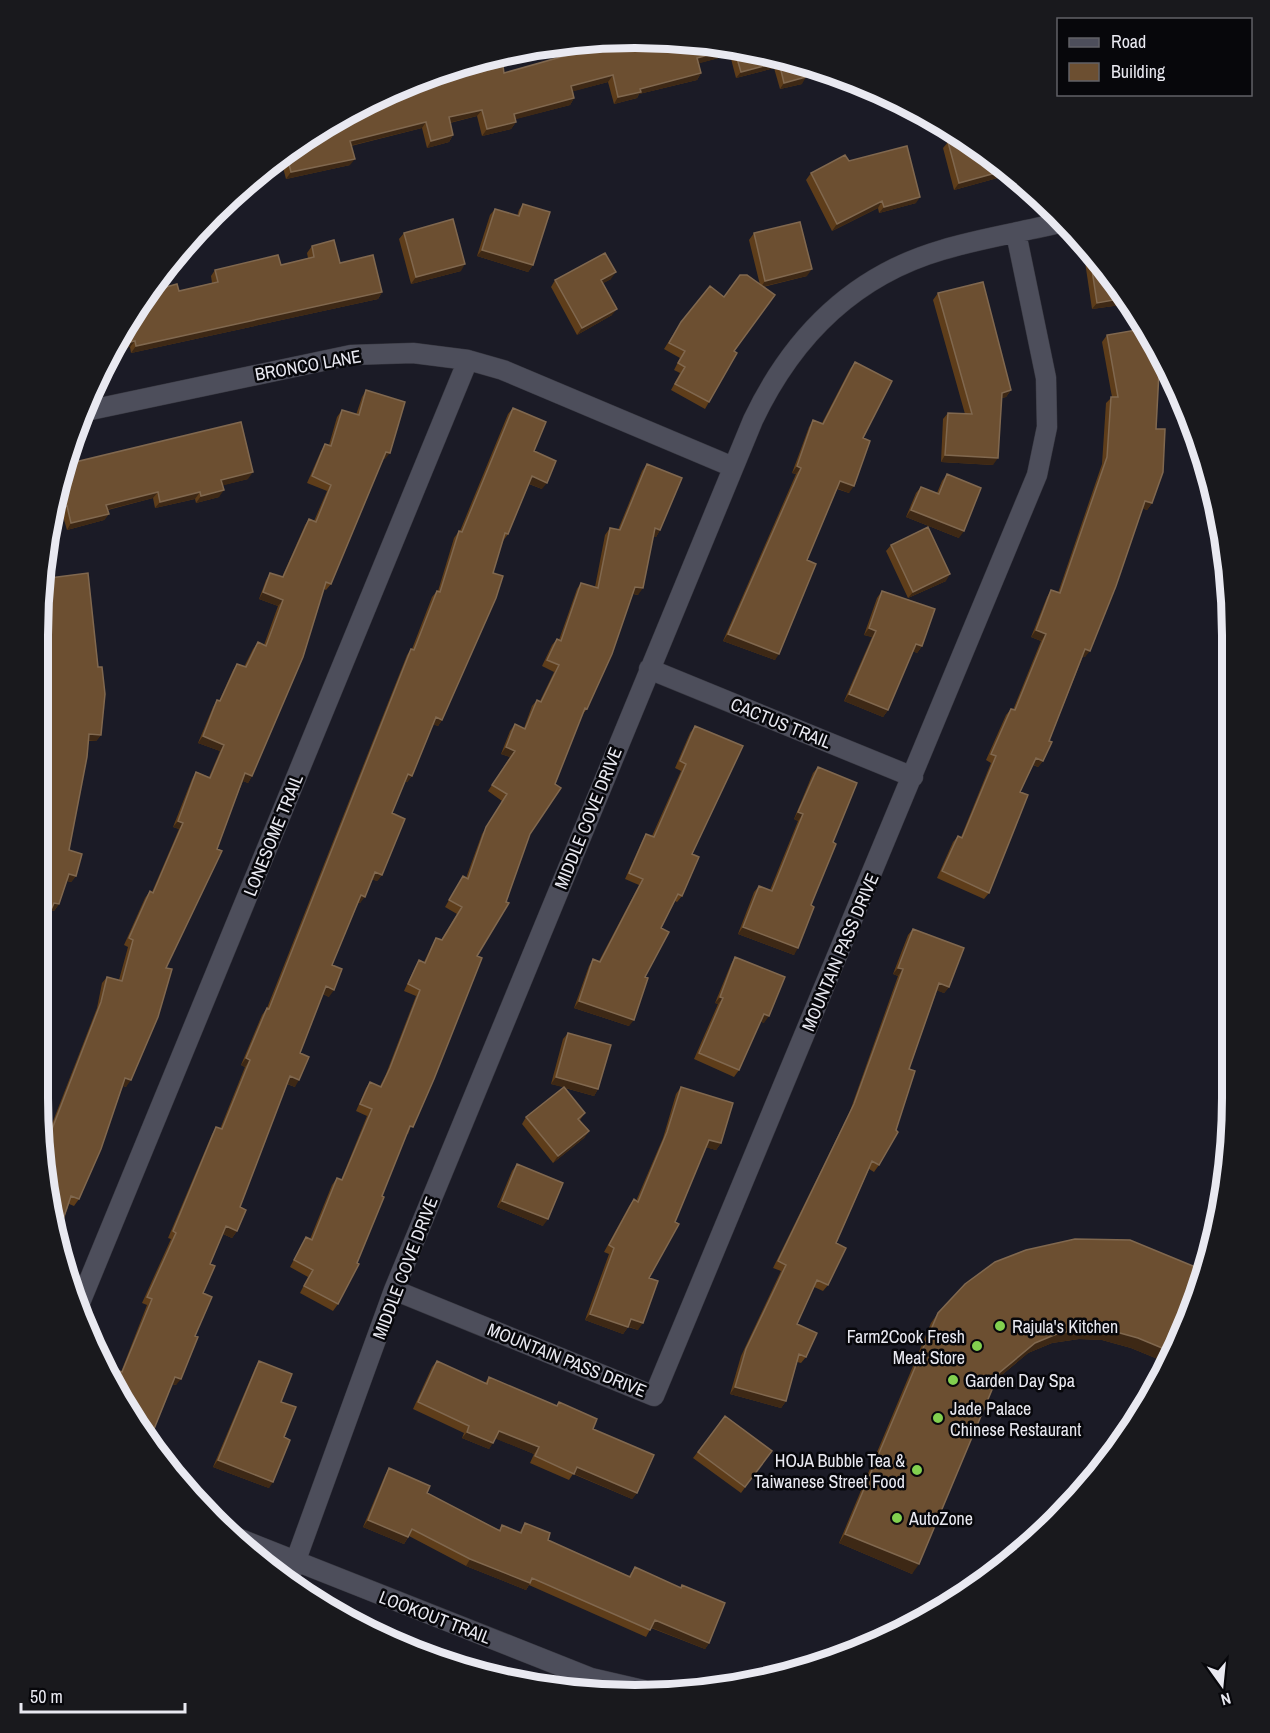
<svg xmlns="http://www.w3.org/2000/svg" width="1270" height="1733" viewBox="0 0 1270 1733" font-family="'Archivo Narrow',sans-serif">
<rect width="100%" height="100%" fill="#1b1b26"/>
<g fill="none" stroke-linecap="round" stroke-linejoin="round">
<g stroke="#383841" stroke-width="21">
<path id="minor" d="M 81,412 L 351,355 L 413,353 L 468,360 L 503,370 L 733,467
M 649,669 L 913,777
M 394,1290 L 654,1396 L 1037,475 L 1047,427 L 1046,378 L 1016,233
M 77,1310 L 468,360
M 230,1535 L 591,1678 L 643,1690
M 289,1579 L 394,1290 L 753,420 C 792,338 853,276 942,250 C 981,238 1023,232 1063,222"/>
</g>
<use href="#minor" stroke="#4d4e5b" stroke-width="20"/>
</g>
<path fill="#5e3d1a" d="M 713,43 L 805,64 L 803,64 L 802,84 L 780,89 L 774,68 L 736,78 L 730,55 L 699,63 L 701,73 L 697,80 L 639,94 L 637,98 L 614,104 L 608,82 L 573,91 L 574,98 L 570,105 L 515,119 L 516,122 L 511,129 L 482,136 L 477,116 L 450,123 L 453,135 L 449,142 L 427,148 L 422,128 L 351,146 L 350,165 L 286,179 L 280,156 L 279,156 L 366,102 L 504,73 Z
M 839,75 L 861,84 L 843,89 Z
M 962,138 L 1012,174 L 954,190 L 943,148 L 948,142 Z
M 811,173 L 916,203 L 879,213 L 878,208 L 832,231 L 806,180 Z
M 523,204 L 533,265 L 528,272 L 477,256 L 490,215 L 495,209 L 517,216 L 519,210 Z
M 404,233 L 461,271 L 411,284 L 399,239 Z
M 754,233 L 807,276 L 763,287 L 734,351 L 709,402 L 705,409 L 671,390 L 680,373 L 674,370 L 680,358 L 664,349 L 681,322 L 724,297 L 760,285 L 749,240 Z
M 312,246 L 340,263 L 382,292 L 378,299 L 131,353 L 130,347 L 148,292 L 179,291 L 212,283 L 211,276 L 215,270 L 281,265 L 308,258 L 307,253 Z
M 1088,249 L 1109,271 L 1128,304 L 1092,309 L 1084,255 Z
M 611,279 L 603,283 L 612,315 L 577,335 L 551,287 L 555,280 Z
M 938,293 L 1011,390 L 1006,397 L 1002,398 L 993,465 L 941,462 L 943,419 L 948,413 L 965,414 L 933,300 Z
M 1107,335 L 1156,429 L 1152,503 L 1147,510 L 1142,508 L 1085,657 L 1083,656 L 1049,741 L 1043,761 L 1038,767 L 1033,765 L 1020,792 L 989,893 L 984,899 L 937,878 L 953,842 L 958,836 L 961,837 L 991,763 L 986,760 L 1006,715 L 1011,709 L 1013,710 L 1041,641 L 1031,637 L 1047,597 L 1051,590 L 1058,593 L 1102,464 L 1106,403 L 1112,397 L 1102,342 Z
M 855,362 L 863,438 L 849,493 L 837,489 L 807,560 L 775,660 L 723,641 L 796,474 L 792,473 L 809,427 L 813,420 L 822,423 L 850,369 Z
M 366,390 L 385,459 L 383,459 L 331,584 L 326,590 L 324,589 L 252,776 L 248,783 L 243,781 L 166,968 L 126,1087 L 123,1086 L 79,1199 L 74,1206 L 69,1204 L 56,1240 L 43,1137 L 48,1128 L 50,1129 L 97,1008 L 102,983 L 107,977 L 119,980 L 128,947 L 124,945 L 145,898 L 150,891 L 152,892 L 179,829 L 173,827 L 192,779 L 196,772 L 209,777 L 220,751 L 198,743 L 213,707 L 217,700 L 219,701 L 233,670 L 237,664 L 244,667 L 253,649 L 258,642 L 264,645 L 278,606 L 259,599 L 266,580 L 270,573 L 282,577 L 305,525 L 309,519 L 314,521 L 327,491 L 307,483 L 321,451 L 325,444 L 329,445 L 337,417 L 342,410 L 356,415 L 362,397 Z
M 513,408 L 534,451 L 542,489 L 529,484 L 508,534 L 503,541 L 442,720 L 438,726 L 433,724 L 412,776 L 407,782 L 405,781 L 392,813 L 382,875 L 377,881 L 372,879 L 360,903 L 358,903 L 332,965 L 329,997 L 323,994 L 300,1053 L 295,1087 L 287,1084 L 240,1207 L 237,1231 L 232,1238 L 223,1234 L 210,1264 L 203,1293 L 195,1336 L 176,1385 L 172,1384 L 154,1429 L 150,1436 L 140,1432 L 138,1430 L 112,1382 L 119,1371 L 121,1372 L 147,1305 L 142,1303 L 171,1239 L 168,1238 L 212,1134 L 216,1127 L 220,1129 L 245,1067 L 241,1065 L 262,1015 L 267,1008 L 407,655 L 411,649 L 412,649 L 432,597 L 437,591 L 438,591 L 454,538 L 459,531 L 460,531 L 508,414 Z
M 647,464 L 660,530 L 656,537 L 653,536 L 638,595 L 633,594 L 587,709 L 582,715 L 477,956 L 408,1134 L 407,1134 L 338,1304 L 333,1311 L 300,1293 L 308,1277 L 290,1267 L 302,1244 L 306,1237 L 310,1239 L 332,1185 L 337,1178 L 341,1180 L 367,1116 L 356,1111 L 366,1088 L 370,1082 L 380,1086 L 386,1074 L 416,996 L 404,991 L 415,967 L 419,960 L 424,962 L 432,945 L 436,938 L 441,940 L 457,914 L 445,907 L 463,876 L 466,878 L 482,834 L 502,801 L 488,791 L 510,757 L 501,754 L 510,731 L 515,724 L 524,728 L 532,706 L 537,700 L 540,701 L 554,672 L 542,666 L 552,645 L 557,639 L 559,640 L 577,589 L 581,583 L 595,587 L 605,535 L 610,528 L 618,530 L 642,471 Z
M 947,474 L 959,538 L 906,517 L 916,493 L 921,487 L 937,493 L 942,481 Z
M 248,479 L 223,485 L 219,497 L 196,503 L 195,499 L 155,508 L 153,498 L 108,510 L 109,514 L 104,520 L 67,530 L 62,513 L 58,481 Z
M 891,545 L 946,581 L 908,598 L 886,551 Z
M 882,591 L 922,646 L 917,653 L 913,651 L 888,710 L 883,717 L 844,701 L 872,637 L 864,635 L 877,598 Z
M 39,596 L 101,735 L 96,741 L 88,741 L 69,850 L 76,876 L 71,882 L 67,881 L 59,904 L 54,911 L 51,910 L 38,939 L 39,716 L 43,709 L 39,668 Z
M 695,726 L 692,854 L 682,896 L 677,902 L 675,901 L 661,928 L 629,1026 L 574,1008 L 589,966 L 593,959 L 599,961 L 639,885 L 625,879 L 642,841 L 646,834 L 652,836 L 681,771 L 675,768 L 690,733 Z
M 818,767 L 833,842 L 794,955 L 738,934 L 754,892 L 759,886 L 770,890 L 798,821 L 794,819 L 813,773 Z
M 913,929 L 949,987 L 944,993 L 937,990 L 909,1069 L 879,1165 L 874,1172 L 869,1169 L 836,1243 L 828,1285 L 823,1291 L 814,1287 L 797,1324 L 806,1357 L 801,1363 L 797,1362 L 786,1401 L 781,1408 L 730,1394 L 741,1356 L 781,1271 L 773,1268 L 850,1111 L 898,976 L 893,974 L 908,935 Z
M 735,957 L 764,1023 L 760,1021 L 739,1070 L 734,1077 L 694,1059 L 718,1004 L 715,1003 L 731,964 Z
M 568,1033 L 598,1089 L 594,1096 L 565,1088 L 585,1113 L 580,1120 L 589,1131 L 584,1138 L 553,1163 L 522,1124 L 526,1117 L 564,1087 L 551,1084 L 563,1039 Z
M 681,1087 L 721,1143 L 716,1150 L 706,1147 L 649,1278 L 638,1330 L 628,1327 L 623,1334 L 585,1320 L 609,1254 L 604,1252 L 629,1206 L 634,1199 L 636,1201 L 663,1138 L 676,1094 Z
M 517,1164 L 543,1226 L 497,1207 L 512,1171 Z
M 1205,1271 L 1170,1364 L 1131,1348 L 1102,1340 L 1079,1339 L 1052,1343 L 1028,1353 L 997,1379 L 912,1574 L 839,1543 L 931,1323 L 938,1313 Z
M 259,1361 L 281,1402 L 284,1437 L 269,1488 L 213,1467 L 255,1368 Z
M 437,1361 L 485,1383 L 489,1377 L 556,1406 L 559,1402 L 593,1429 L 637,1493 L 632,1499 L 573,1474 L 569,1480 L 530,1463 L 534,1454 L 495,1438 L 489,1449 L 462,1438 L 464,1433 L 413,1409 L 432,1367 Z
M 725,1416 L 772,1451 L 741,1493 L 693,1458 Z
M 389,1468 L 427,1493 L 499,1530 L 502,1525 L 519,1533 L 525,1523 L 548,1540 L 629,1576 L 635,1567 L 680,1588 L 682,1585 L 709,1643 L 705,1649 L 651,1628 L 646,1637 L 529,1585 L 526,1590 L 466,1566 L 409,1536 L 404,1544 L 363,1527 L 385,1475 Z"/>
<path fill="#3d2815" d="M 734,48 L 730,55 L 693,65 L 697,58 Z
M 779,62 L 774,68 L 736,78 L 741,72 Z
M 701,73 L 697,80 L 639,94 L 637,98 L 614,104 L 618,97 L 640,89 Z
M 613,75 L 608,82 L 567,93 L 571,86 Z
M 806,77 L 802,84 L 780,89 L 784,83 Z
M 853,81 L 861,84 L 843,89 L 848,82 Z
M 574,98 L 570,105 L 509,121 L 514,114 Z
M 482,110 L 477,116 L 444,124 L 449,117 Z
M 426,122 L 422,128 L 345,147 L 350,141 Z
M 516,122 L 511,129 L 482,136 L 487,129 Z
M 453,135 L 449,142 L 427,148 L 431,141 Z
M 355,159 L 350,165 L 286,179 L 291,172 Z
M 1007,170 L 1012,174 L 954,190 L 959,183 Z
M 920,197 L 916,203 L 879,213 L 884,207 Z
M 882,201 L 878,208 L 832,231 L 837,224 Z
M 482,250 L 533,265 L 528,272 L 477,256 Z
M 465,264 L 461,271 L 411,284 L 416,277 Z
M 812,269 L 807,276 L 761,287 L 765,281 Z
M 616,272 L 611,279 L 596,287 L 601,280 Z
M 382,292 L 378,299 L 131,353 L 136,346 Z
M 1125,298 L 1128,304 L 1092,309 L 1097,303 Z
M 617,309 L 612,315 L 577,335 L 582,328 Z
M 135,341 L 130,347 L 112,352 L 116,345 Z
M 1011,390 L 1006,397 L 998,399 L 1002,393 Z
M 386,452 L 390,453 L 385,459 L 382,458 Z
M 945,455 L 998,458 L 993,465 L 941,462 Z
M 797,466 L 801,468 L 796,474 L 792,473 Z
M 253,472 L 248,479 L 217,487 L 221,480 Z
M 532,476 L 547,483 L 542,489 L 527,483 Z
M 840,481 L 854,486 L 849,493 L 836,488 Z
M 224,490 L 219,497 L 196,503 L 201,496 Z
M 158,492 L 153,498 L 102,511 L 106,505 Z
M 200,492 L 195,499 L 155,508 L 160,502 Z
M 1145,501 L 1152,503 L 1147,510 L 1140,508 Z
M 67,506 L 62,513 L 52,516 L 53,510 Z
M 911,510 L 964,531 L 959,538 L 906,517 Z
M 109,514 L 104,520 L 67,530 L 71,523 Z
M 655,528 L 660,530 L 656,537 L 650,535 Z
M 950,574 L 946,581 L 908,598 L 913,592 Z
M 635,587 L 643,588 L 638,595 L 630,593 Z
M 263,592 L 283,600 L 278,606 L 259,599 Z
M 869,628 L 876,631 L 872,637 L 864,635 Z
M 1036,630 L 1046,634 L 1041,641 L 1031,637 Z
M 728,634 L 779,654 L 775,660 L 723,641 Z
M 916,644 L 922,646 L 917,653 L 912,651 Z
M 1085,649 L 1090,651 L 1085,657 L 1081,656 Z
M 849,694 L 888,710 L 883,717 L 844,701 Z
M 436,717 L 442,720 L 438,726 L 431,724 Z
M 89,734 L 101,735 L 96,741 L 84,740 Z
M 203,736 L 224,745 L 220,751 L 198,743 Z
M 506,747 L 515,751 L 510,757 L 501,754 Z
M 1036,758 L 1043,761 L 1038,767 L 1032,764 Z
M 245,773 L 252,776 L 248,783 L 241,780 Z
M 408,774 L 412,776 L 407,782 L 404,781 Z
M 798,812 L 803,814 L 798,821 L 794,819 Z
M 178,821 L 183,823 L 179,829 L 173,827 Z
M 375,872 L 382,875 L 377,881 L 370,879 Z
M 69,874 L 76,876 L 71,882 L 64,880 Z
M 361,895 L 365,897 L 360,903 L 356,902 Z
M 54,903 L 59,904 L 54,911 L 49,909 Z
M 743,927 L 798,948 L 794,955 L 738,934 Z
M 898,968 L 903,969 L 898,976 L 893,974 Z
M 939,983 L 949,987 L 944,993 L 935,990 Z
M 326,986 L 334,990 L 329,997 L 321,993 Z
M 720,997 L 723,998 L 718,1004 L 715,1003 Z
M 579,1001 L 634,1020 L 629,1026 L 574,1008 Z
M 764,1014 L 769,1016 L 764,1023 L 759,1021 Z
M 246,1058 L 250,1060 L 245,1067 L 241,1065 Z
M 290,1076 L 299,1080 L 295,1087 L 285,1083 Z
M 556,1077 L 598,1089 L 594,1096 L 551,1084 Z
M 125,1078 L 131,1080 L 126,1087 L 121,1085 Z
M 589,1131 L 584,1138 L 553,1163 L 558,1156 Z
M 709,1140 L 721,1143 L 716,1150 L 705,1147 Z
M 45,1156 L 50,1158 L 46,1164 Z
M 502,1201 L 548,1219 L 543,1226 L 497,1207 Z
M 226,1226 L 237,1231 L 232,1238 L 221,1233 Z
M 590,1314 L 628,1327 L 623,1334 L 585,1320 Z
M 631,1319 L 643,1323 L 638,1330 L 627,1326 Z
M 1086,1329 L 1109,1330 L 1138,1338 L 1174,1353 L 1170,1364 L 1131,1348 L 1102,1340 L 1079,1339 L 1052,1343 L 1028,1353 L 992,1383 L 999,1373 L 1035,1343 L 1059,1333 Z
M 175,1377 L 181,1379 L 176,1385 L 170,1383 Z
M 735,1387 L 786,1401 L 781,1408 L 730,1394 Z
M 133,1421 L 154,1429 L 150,1436 L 140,1432 Z
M 499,1431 L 539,1447 L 534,1454 L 494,1438 Z
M 467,1432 L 493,1443 L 489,1449 L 462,1438 Z
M 218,1460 L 273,1482 L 269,1488 L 213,1467 Z
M 577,1467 L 637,1493 L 632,1499 L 572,1473 Z
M 368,1520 L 408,1537 L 404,1544 L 363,1527 Z
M 845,1534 L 919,1564 L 912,1574 L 839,1543 Z
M 470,1559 L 530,1583 L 526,1590 L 466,1566 Z
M 655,1620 L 709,1643 L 705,1649 L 650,1627 Z"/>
<path fill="#6c4f31" stroke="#80684f" stroke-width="1.5" d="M 621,40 L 713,43 L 803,64 L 806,77 L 784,83 L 779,62 L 741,72 L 734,48 L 697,58 L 701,73 L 640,89 L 641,92 L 618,97 L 613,75 L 571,86 L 574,98 L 514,114 L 516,122 L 487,129 L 482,110 L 449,117 L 453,135 L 431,141 L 426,122 L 350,141 L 355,159 L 291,172 L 286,152 L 366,102 L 503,66 L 504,73 Z
M 846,78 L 853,81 L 848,82 Z
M 962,138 L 1007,170 L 959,183 L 948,142 Z
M 907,146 L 920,197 L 884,207 L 882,201 L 837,224 L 811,173 L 845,155 L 849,161 Z
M 523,204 L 550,212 L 533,265 L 482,250 L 495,209 L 519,216 Z
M 453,219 L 465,264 L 416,277 L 404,233 Z
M 800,222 L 812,269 L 765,281 L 754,233 Z
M 334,240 L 340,263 L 373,255 L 382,292 L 136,346 L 135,341 L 116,345 L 138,303 L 148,291 L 148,292 L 177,284 L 179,291 L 218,282 L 215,270 L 278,255 L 281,265 L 314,257 L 312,246 Z
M 1089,250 L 1109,271 L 1125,298 L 1097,303 Z
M 605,253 L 616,272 L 601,280 L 617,309 L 582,328 L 555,280 Z
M 740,275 L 747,275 L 775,295 L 734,351 L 737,353 L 709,402 L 675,384 L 685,367 L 678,363 L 685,351 L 669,343 L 681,322 L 710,286 L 724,297 Z
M 983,282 L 1011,390 L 1002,393 L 998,458 L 945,455 L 948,413 L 972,414 L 938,293 Z
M 1142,329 L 1156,353 L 1159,372 L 1156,429 L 1165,429 L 1163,472 L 1152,503 L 1145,501 L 1116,586 L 1090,651 L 1085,649 L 1049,741 L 1052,742 L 1043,761 L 1036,758 L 1020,792 L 1028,795 L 989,893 L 942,871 L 958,836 L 962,838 L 996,756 L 991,754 L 1011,709 L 1015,710 L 1046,634 L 1036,630 L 1051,590 L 1060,593 L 1107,457 L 1111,397 L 1118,397 L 1107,335 Z
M 855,362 L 892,381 L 863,438 L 870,441 L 854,486 L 840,481 L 807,560 L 816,564 L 779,654 L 728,634 L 801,468 L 797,466 L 813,420 L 823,424 Z
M 366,390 L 405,402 L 390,453 L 386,452 L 331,584 L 326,582 L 303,657 L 252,776 L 245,773 L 217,849 L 222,851 L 166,968 L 172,969 L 158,1017 L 131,1080 L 125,1078 L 101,1149 L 79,1199 L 71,1196 L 56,1240 L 46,1166 L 50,1158 L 45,1156 L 43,1140 L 48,1128 L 52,1129 L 101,1002 L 107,977 L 122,981 L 133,940 L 129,938 L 150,891 L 153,893 L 183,823 L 178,821 L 196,772 L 210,778 L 224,745 L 203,736 L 217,700 L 220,701 L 237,664 L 246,667 L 258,642 L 266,646 L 283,600 L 263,592 L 270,573 L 283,577 L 309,519 L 316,522 L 331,485 L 312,476 L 325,444 L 331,446 L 342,410 L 359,415 Z
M 513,408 L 546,422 L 534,451 L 556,461 L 547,483 L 532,476 L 508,534 L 505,533 L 493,573 L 503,576 L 496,598 L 442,720 L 436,717 L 412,776 L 408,774 L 392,813 L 405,819 L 382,875 L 375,872 L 365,897 L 361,895 L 332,965 L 342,969 L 334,990 L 326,986 L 300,1053 L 309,1057 L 299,1080 L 290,1076 L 240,1207 L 246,1210 L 237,1231 L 226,1226 L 210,1264 L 215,1266 L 203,1293 L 212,1297 L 195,1336 L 198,1337 L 181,1379 L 175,1377 L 154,1429 L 133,1421 L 113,1384 L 119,1371 L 122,1372 L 152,1299 L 147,1297 L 176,1233 L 173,1231 L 216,1127 L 222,1129 L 250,1060 L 246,1058 L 267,1008 L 269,1009 L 411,649 L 414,650 L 437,591 L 440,592 L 459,531 L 462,532 Z
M 241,422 L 253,472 L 221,480 L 224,490 L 201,496 L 200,492 L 160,502 L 158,492 L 106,505 L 109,514 L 71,523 L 67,506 L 53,510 L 58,481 L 63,465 Z
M 647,464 L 682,478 L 660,530 L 655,528 L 643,588 L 635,587 L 612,654 L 587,709 L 585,708 L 555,784 L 561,788 L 530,834 L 506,902 L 509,903 L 477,956 L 482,958 L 434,1079 L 413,1127 L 410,1126 L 382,1196 L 384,1197 L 357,1263 L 359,1264 L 338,1304 L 304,1286 L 313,1270 L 294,1260 L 306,1237 L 312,1240 L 337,1178 L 342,1180 L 372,1109 L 360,1104 L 370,1082 L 381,1087 L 390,1068 L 420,990 L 408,984 L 419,960 L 425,963 L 436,938 L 442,940 L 462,907 L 449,900 L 463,876 L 468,879 L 486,827 L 507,794 L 492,785 L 515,751 L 506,747 L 515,724 L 525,729 L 537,700 L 541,702 L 559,665 L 547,660 L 557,639 L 561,641 L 581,583 L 598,588 L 610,528 L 620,530 Z
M 947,474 L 981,488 L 964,531 L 911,510 L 921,487 L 939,494 Z
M 928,527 L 950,574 L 913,592 L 891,545 Z
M 88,573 L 98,667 L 102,667 L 105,694 L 101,735 L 89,734 L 87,757 L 69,850 L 82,854 L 76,876 L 69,874 L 59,904 L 54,903 L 38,939 L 38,774 L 41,762 L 43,709 L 49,710 L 39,623 L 39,596 L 42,579 Z
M 882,591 L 935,609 L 922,646 L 916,644 L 888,710 L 849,694 L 876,631 L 869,628 Z
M 695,726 L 743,746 L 692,854 L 699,857 L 682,896 L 678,894 L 661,928 L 669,932 L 645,977 L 648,978 L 634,1020 L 579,1001 L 593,959 L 600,962 L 643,879 L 629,873 L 646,834 L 654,837 L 686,764 L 680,761 Z
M 818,767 L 857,783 L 833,842 L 836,844 L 811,905 L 814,907 L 798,948 L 743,927 L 759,886 L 772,891 L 803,814 L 798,812 Z
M 913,929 L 964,948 L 949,987 L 939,983 L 909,1069 L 915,1071 L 896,1130 L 898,1132 L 879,1165 L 872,1161 L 836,1243 L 846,1248 L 828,1285 L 817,1280 L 797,1324 L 817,1333 L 806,1357 L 799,1354 L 786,1401 L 735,1387 L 746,1349 L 786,1265 L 778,1261 L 854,1104 L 903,969 L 898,968 Z
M 38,944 L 48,948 L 39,969 L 38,969 Z
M 735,957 L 785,977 L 769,1016 L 764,1014 L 739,1070 L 699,1053 L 723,998 L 720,997 Z
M 568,1033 L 611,1045 L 598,1089 L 556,1077 Z
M 564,1087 L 585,1113 L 578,1119 L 589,1131 L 558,1156 L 526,1117 Z
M 681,1087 L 733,1103 L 721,1143 L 709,1140 L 675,1222 L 679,1224 L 649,1278 L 658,1281 L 643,1323 L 631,1319 L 628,1327 L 590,1314 L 614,1248 L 609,1245 L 634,1199 L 638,1202 L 667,1132 Z
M 517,1164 L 563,1183 L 548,1219 L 502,1201 Z
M 1075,1239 L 1130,1240 L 1205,1271 L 1174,1353 L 1138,1338 L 1109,1330 L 1086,1329 L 1059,1333 L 1035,1343 L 999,1373 L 919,1564 L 845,1534 L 938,1313 L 965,1284 L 995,1262 L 1026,1250 Z
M 259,1361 L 292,1374 L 281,1402 L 296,1407 L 284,1437 L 290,1440 L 273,1482 L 218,1460 Z
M 437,1361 L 487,1384 L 489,1377 L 557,1406 L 559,1402 L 597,1419 L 593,1429 L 654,1455 L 637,1493 L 577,1467 L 574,1474 L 535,1456 L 539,1447 L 499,1431 L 493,1443 L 467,1432 L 469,1426 L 418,1402 Z
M 725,1416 L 772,1451 L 745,1487 L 698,1452 Z
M 389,1468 L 430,1486 L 427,1493 L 500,1531 L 502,1525 L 521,1533 L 525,1523 L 550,1533 L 548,1540 L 630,1577 L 635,1567 L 681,1588 L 682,1585 L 725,1603 L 709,1643 L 655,1620 L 650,1630 L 532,1578 L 530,1583 L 470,1559 L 412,1529 L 408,1537 L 368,1520 Z
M 862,1641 L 870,1646 L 864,1650 L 854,1653 Z"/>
<g fill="#82d04f" stroke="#07070b" stroke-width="2">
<circle cx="1000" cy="1326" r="6"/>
<circle cx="977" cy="1346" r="6"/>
<circle cx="953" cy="1380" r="6"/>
<circle cx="938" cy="1418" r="6"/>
<circle cx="917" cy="1470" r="6"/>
<circle cx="897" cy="1518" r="6"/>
</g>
<g text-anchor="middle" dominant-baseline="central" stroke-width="5" stroke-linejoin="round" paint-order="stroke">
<g font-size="18" fill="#e9e9f1" stroke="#07070b">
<text transform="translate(308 365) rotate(-10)">BRONCO LANE</text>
<text transform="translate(781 723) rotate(22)">CACTUS TRAIL</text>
<text transform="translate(588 818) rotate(-68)">MIDDLE COVE DRIVE</text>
<text transform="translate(273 835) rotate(-68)">LONESOME TRAIL</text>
<text transform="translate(840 952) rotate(-67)">MOUNTAIN PASS DRIVE</text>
<text transform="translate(405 1268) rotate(-69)">MIDDLE COVE DRIVE</text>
<text transform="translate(567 1360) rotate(22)">MOUNTAIN PASS DRIVE</text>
<text transform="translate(435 1617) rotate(21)">LOOKOUT TRAIL</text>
</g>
<g font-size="18" fill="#e9e9f1" stroke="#07070b" text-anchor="start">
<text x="1012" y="1326">Rajula's Kitchen</text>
<text x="965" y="1336" text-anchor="end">Farm2Cook Fresh<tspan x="965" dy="21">Meat Store</tspan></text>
<text x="965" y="1380">Garden Day Spa</text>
<text x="950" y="1408">Jade Palace<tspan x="950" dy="21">Chinese Restaurant</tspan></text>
<text x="905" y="1460" text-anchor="end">HOJA Bubble Tea &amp;<tspan x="905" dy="21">Taiwanese Street Food</tspan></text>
<text x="909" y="1518">AutoZone</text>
</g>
</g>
<path d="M0 0H1270V1733H0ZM635 48H635A587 587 0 0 1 1222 635V1098A587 587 0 0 1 635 1685H635A587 587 0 0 1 48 1098V635A587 587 0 0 1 635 48Z" fill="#19191d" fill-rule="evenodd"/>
<path fill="none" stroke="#e9e9f1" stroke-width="8" d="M635 48H635A587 587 0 0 1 1222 635V1098A587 587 0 0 1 635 1685H635A587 587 0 0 1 48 1098V635A587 587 0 0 1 635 48Z"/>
<rect x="1057" y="18" width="195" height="78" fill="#07070b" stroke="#616167" stroke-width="1.5"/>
<rect x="1069" y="38" width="30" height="9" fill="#4d4e5b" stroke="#616167" stroke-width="1.5"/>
<text x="1111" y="48" font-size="18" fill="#e9e9f1">Road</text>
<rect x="1069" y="63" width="30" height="18" fill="#6c4f31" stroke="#616167" stroke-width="1.5"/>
<text x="1111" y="78" font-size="18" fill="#e9e9f1">Building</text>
<g transform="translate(1222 1685) rotate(165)" stroke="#07070b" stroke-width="4.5" paint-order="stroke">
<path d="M0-4.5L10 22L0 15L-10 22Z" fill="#e9e9f1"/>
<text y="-9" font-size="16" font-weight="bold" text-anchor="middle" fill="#e9e9f1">N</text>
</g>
<path d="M21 1703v9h164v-9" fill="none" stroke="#e9e9f1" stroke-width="3"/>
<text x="30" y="1703" font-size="18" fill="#e9e9f1" stroke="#07070b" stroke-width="4.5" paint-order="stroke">50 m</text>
</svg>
